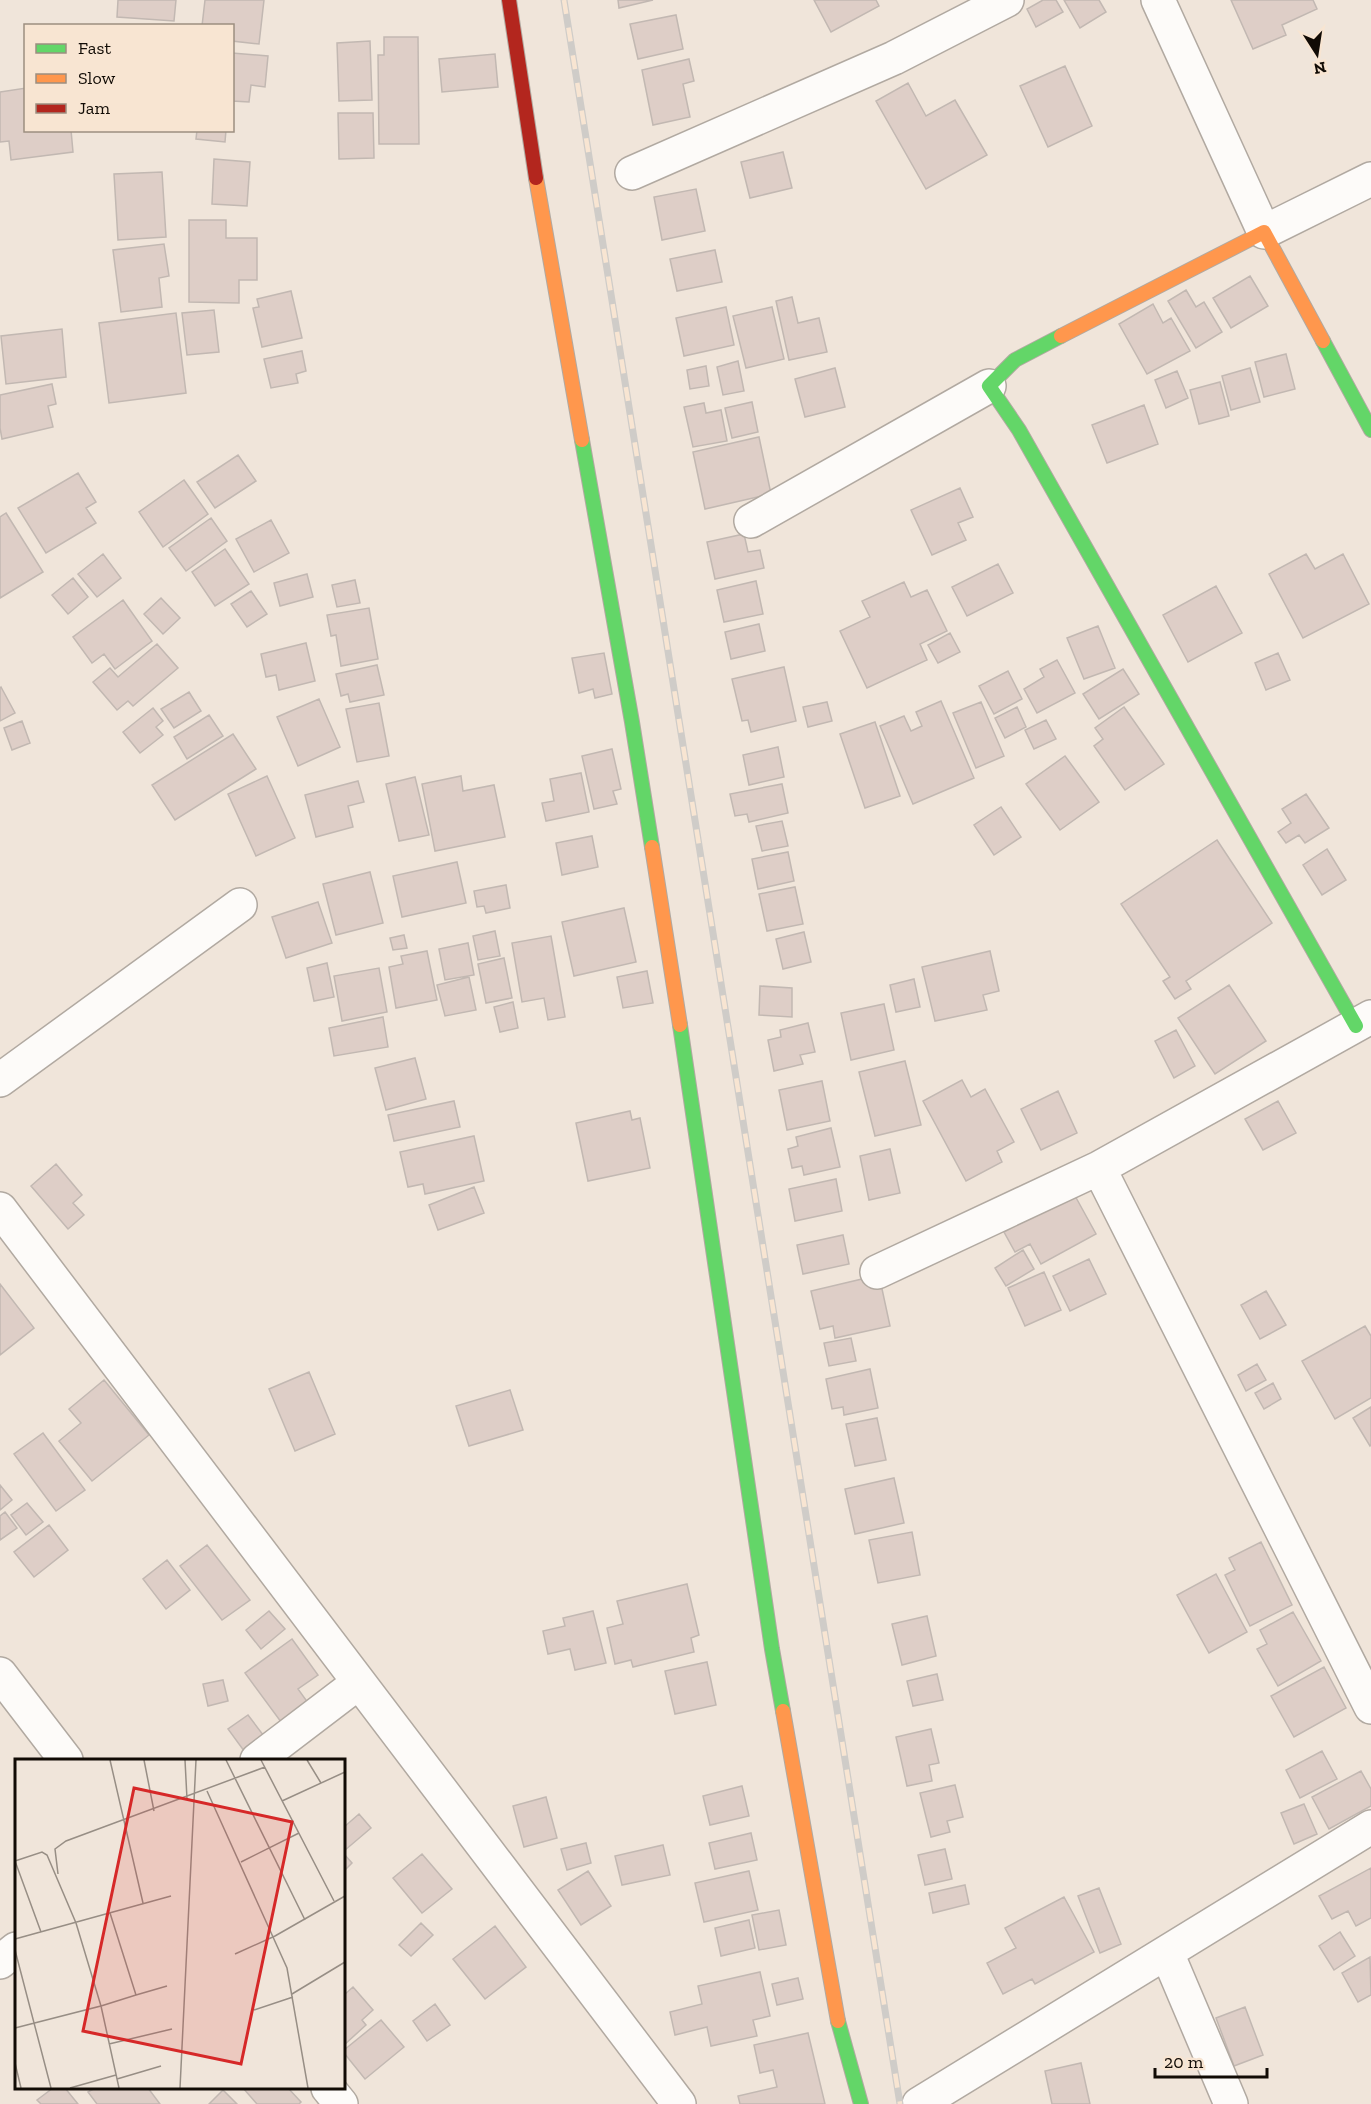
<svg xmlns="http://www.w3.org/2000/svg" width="1371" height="2104" viewBox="0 0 1371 2104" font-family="'Zilla Slab',serif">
<rect width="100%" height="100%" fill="#f0e5da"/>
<path fill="#decec7" stroke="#c2b8b2" stroke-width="1.5" d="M 118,0 L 176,0 L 174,21 L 117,17 Z
M 205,0 L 264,0 L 259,44 L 232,41 L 232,26 L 202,26 Z
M 618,0 L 653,0 L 619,8 Z
M 814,0 L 876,0 L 879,6 L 831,32 Z
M 1043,0 L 1056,0 L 1063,12 L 1036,27 L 1027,9 Z
M 1064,0 L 1099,0 L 1106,12 L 1080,28 Z
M 1231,0 L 1313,0 L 1317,9 L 1282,25 L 1286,35 L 1253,49 Z
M 676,15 L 683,49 L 638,59 L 630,24 Z
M 384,37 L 418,37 L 419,144 L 379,144 L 378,55 L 384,55 Z
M 370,41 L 372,100 L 339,101 L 337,43 Z
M 232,53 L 268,56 L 265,87 L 251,85 L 249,102 L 232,101 Z
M 495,54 L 498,87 L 442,92 L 439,59 Z
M 689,59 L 694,81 L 683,84 L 690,117 L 653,125 L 642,70 Z
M 1065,66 L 1092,126 L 1048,147 L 1020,86 Z
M 908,83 L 926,116 L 955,100 L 987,155 L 926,189 L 876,101 Z
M 26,88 L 26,130 L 71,130 L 73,152 L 11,160 L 9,141 L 0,142 L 0,92 Z
M 338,113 L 373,113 L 374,158 L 339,159 Z
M 197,130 L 226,130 L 225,142 L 196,139 Z
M 783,152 L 792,188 L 750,198 L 741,162 Z
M 214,159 L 250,162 L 247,206 L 212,204 Z
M 162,172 L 166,237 L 118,240 L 114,174 Z
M 696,189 L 705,231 L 662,240 L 654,197 Z
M 189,220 L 226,220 L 226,238 L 257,238 L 257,280 L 239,280 L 239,303 L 189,302 Z
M 164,244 L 169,276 L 159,278 L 162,307 L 121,312 L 113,250 Z
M 715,250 L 722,282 L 677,291 L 670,259 Z
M 1250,276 L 1268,306 L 1231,328 L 1213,298 Z
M 1186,290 L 1196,307 L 1204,302 L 1222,332 L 1196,348 L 1168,301 Z
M 291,291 L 302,338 L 262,347 L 253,308 L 259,307 L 257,299 Z
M 792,297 L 798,323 L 819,318 L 827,352 L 789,360 L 776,301 Z
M 1153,304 L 1163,323 L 1171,318 L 1190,351 L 1147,374 L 1119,324 Z
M 726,307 L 734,345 L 684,356 L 676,318 Z
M 772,307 L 784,359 L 746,368 L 733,316 Z
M 214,310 L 219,352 L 187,355 L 182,313 Z
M 176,313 L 186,393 L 109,403 L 99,323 Z
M 62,329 L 66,377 L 6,384 L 1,336 Z
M 302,351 L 306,371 L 296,374 L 298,383 L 271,388 L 264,359 Z
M 1286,354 L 1295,389 L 1264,397 L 1255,362 Z
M 738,361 L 744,391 L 723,395 L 717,367 Z
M 706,366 L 709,386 L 690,389 L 687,370 Z
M 835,368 L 845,407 L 805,417 L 795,379 Z
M 1250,368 L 1260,402 L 1231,410 L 1222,376 Z
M 1177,371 L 1188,398 L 1166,408 L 1155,380 Z
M 1220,382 L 1229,416 L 1199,424 L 1190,390 Z
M 52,384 L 56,404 L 48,406 L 53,427 L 2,439 L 0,428 L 0,395 Z
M 752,402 L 758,432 L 732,438 L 725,408 Z
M 704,403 L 706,413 L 721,410 L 727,441 L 693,447 L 684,407 Z
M 1144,405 L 1158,444 L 1107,463 L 1092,425 Z
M 759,437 L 771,494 L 705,509 L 693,452 Z
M 238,455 L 256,481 L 215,508 L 197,482 Z
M 78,473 L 96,502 L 86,508 L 96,523 L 46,553 L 18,508 Z
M 184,480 L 208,514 L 163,547 L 139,512 Z
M 960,488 L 973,517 L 958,523 L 966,540 L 932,555 L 911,510 Z
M 6,513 L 43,572 L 0,598 L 0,517 Z
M 211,518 L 227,541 L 186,571 L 169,548 Z
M 271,520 L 289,553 L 254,572 L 236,539 Z
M 744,534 L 748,552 L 760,550 L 764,568 L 715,579 L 707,542 Z
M 225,549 L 249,584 L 215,606 L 192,572 Z
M 103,554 L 121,578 L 97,597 L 78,574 Z
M 1306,554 L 1315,569 L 1343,554 L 1369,604 L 1303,638 L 1269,574 Z
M 998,564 L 1013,593 L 967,616 L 952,587 Z
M 307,574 L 313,597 L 280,606 L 274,583 Z
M 73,578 L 88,597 L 68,614 L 52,595 Z
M 355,580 L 360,603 L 337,607 L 332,585 Z
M 756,581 L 763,614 L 724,622 L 717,590 Z
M 904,582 L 911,597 L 927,590 L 947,631 L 920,644 L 927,660 L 867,688 L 840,631 L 870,617 L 862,601 Z
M 1216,586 L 1242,633 L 1188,662 L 1163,615 Z
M 251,591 L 267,614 L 247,627 L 231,604 Z
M 161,598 L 180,618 L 163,634 L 144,614 Z
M 123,600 L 152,641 L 115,669 L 104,654 L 92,663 L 73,637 Z
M 369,608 L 378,659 L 341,666 L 336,635 L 331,636 L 327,615 Z
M 759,624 L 765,651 L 731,659 L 725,632 Z
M 1098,626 L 1115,668 L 1084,679 L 1067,638 Z
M 950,633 L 960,652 L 938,663 L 928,645 Z
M 306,643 L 315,681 L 279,690 L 276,675 L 266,677 L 261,654 Z
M 157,644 L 178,668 L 133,706 L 128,701 L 117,710 L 93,682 L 110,668 L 118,677 Z
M 604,653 L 612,694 L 595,698 L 593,689 L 579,693 L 572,658 Z
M 1278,653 L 1290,680 L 1266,690 L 1255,663 Z
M 1057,660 L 1075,693 L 1037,713 L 1024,689 L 1044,677 L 1040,669 Z
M 377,665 L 384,695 L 350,702 L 348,694 L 341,696 L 336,674 Z
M 784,667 L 796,721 L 751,732 L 748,720 L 742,721 L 732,679 Z
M 1123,669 L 1139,694 L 1099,719 L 1083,694 Z
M 1008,671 L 1022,699 L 994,714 L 979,686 Z
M 1,687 L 15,713 L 0,721 L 0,688 Z
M 189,692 L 201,711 L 174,728 L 161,709 Z
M 319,699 L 340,747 L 298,766 L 277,717 Z
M 941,701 L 974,778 L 913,804 L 880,726 L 904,716 L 911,731 L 922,726 L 916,712 Z
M 827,702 L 832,721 L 808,727 L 803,707 Z
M 981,702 L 1004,756 L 976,768 L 953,713 Z
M 379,703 L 389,756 L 357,762 L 346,709 Z
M 1017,707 L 1026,727 L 1005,738 L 995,718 Z
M 1124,707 L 1164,764 L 1125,790 L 1094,746 L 1103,739 L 1095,728 Z
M 153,708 L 163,721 L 156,727 L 163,735 L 140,753 L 123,732 Z
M 209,715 L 223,736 L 187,759 L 174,737 Z
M 1046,720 L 1056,739 L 1034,749 L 1025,730 Z
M 22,721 L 30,743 L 12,750 L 4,728 Z
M 875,722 L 900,796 L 865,808 L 840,734 Z
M 233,734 L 256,769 L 175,820 L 152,785 Z
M 778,747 L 784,777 L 749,785 L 743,755 Z
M 612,749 L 621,789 L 613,791 L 617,804 L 594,809 L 582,756 Z
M 1065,756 L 1099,802 L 1060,830 L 1026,784 Z
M 581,773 L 589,812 L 546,821 L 542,803 L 554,801 L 550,779 Z
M 267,776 L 295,838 L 256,856 L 228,794 Z
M 461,776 L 463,791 L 494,785 L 505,837 L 435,851 L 422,784 Z
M 415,777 L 429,835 L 399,841 L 386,784 Z
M 358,781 L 364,802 L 348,806 L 353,827 L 316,837 L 305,795 Z
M 782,784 L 788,813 L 749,822 L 747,814 L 735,816 L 730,794 Z
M 1306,794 L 1329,828 L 1305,843 L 1299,835 L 1286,843 L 1278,832 L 1291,823 L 1282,809 Z
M 1001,807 L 1021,837 L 994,855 L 974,825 Z
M 782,821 L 788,846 L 762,851 L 756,826 Z
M 592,836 L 598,867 L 562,875 L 556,843 Z
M 1217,840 L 1272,923 L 1186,981 L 1191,989 L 1175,999 L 1163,981 L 1170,977 L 1121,904 Z
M 1327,849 L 1346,880 L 1322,895 L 1303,865 Z
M 788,852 L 794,881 L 758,889 L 752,859 Z
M 457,862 L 466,903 L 402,917 L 393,876 Z
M 370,872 L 383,923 L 336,935 L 323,884 Z
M 506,885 L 510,908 L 486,913 L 484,906 L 477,907 L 474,891 Z
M 795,887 L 803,924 L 767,931 L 759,894 Z
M 318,902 L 332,943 L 286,958 L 272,917 Z
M 624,908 L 636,962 L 574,976 L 562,922 Z
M 495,931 L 500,956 L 478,960 L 473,936 Z
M 804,932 L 811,962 L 783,969 L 776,939 Z
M 404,935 L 407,948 L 393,950 L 390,938 Z
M 551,936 L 565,1017 L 548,1020 L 544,998 L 522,1002 L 512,943 Z
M 468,943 L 474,975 L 445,980 L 439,949 Z
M 427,951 L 437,1000 L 396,1008 L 389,967 L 403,964 L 401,956 Z
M 990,951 L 999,991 L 983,995 L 987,1010 L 935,1021 L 922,967 Z
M 504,958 L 512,998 L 486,1003 L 478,964 Z
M 327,963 L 334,997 L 314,1001 L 307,968 Z
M 379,968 L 387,1012 L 342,1021 L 334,976 Z
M 647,971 L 653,1003 L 623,1008 L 617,977 Z
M 469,977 L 476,1010 L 445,1016 L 437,985 Z
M 914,979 L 920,1007 L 896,1012 L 890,985 Z
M 1229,985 L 1266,1041 L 1215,1074 L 1178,1018 Z
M 760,986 L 792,988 L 792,1017 L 759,1015 Z
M 513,1002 L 518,1028 L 500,1032 L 494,1007 Z
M 884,1004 L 894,1050 L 851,1060 L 841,1013 Z
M 383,1017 L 388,1047 L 334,1056 L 329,1028 Z
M 808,1023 L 815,1052 L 800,1055 L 803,1064 L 774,1071 L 768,1040 L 781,1037 L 780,1030 Z
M 1176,1030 L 1195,1066 L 1174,1078 L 1155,1041 Z
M 415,1058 L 426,1099 L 386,1110 L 375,1068 Z
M 905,1061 L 921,1125 L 875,1136 L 859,1072 Z
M 962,1080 L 971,1097 L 985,1089 L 1014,1142 L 997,1151 L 1002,1162 L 966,1181 L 923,1101 Z
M 822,1081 L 830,1121 L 787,1130 L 779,1090 Z
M 1058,1091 L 1077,1133 L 1041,1150 L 1021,1109 Z
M 454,1101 L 460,1127 L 394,1141 L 388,1115 Z
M 1278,1101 L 1296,1133 L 1263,1150 L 1245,1119 Z
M 630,1111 L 632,1120 L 640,1118 L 650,1168 L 588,1181 L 576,1123 Z
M 831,1128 L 840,1167 L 804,1175 L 802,1166 L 792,1168 L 788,1149 L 798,1146 L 796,1137 Z
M 474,1136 L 484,1181 L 425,1194 L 423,1184 L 408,1187 L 400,1152 Z
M 890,1149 L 900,1193 L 869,1200 L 860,1156 Z
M 56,1164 L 82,1195 L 73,1203 L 84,1215 L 68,1229 L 31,1186 Z
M 836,1179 L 842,1211 L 795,1221 L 789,1189 Z
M 474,1187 L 484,1213 L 438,1230 L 429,1205 Z
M 1074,1194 L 1096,1234 L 1041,1264 L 1030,1244 L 1015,1252 L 1004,1232 Z
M 843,1235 L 849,1264 L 803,1274 L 797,1245 Z
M 1023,1250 L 1034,1269 L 1006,1286 L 995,1268 Z
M 1089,1259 L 1106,1294 L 1070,1311 L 1053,1276 Z
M 1044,1272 L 1061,1310 L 1025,1326 L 1008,1288 Z
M 879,1275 L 890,1326 L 835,1338 L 833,1326 L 820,1329 L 811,1291 Z
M 0,1284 L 34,1328 L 0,1355 Z
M 1266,1291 L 1286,1325 L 1260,1339 L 1241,1305 Z
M 1365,1326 L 1371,1336 L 1371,1398 L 1335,1419 L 1302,1361 Z
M 851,1338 L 856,1361 L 829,1366 L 824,1343 Z
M 1257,1364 L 1266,1380 L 1246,1391 L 1238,1375 Z
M 870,1369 L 878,1408 L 844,1415 L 843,1407 L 832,1409 L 826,1379 Z
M 309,1372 L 335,1434 L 295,1451 L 269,1389 Z
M 104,1380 L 149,1435 L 92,1481 L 59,1441 L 81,1423 L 69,1409 Z
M 1273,1383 L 1281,1399 L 1264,1409 L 1255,1393 Z
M 510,1390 L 523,1430 L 469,1446 L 456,1406 Z
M 1371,1407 L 1371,1445 L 1370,1446 L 1353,1418 Z
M 877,1418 L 886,1460 L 855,1466 L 846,1424 Z
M 43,1433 L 85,1490 L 56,1511 L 14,1454 Z
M 894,1478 L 904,1523 L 855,1534 L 845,1489 Z
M 0,1485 L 12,1500 L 0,1510 Z
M 27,1503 L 43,1522 L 26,1535 L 11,1515 Z
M 5,1512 L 17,1528 L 0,1540 L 0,1516 Z
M 49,1525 L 68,1550 L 34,1577 L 14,1552 Z
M 912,1532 L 920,1575 L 878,1583 L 869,1540 Z
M 1261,1542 L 1292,1605 L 1250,1626 L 1225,1575 L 1235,1570 L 1229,1558 Z
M 207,1545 L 250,1600 L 222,1620 L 180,1566 Z
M 167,1560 L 190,1590 L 166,1609 L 143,1579 Z
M 1216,1574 L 1247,1632 L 1209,1653 L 1177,1595 Z
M 687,1584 L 699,1635 L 691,1638 L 694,1652 L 633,1667 L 631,1660 L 615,1664 L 607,1628 L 623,1624 L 617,1601 Z
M 269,1611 L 285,1629 L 261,1649 L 246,1630 Z
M 593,1611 L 606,1663 L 575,1670 L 570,1649 L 548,1654 L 543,1631 L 565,1626 L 563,1618 Z
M 1293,1612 L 1321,1661 L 1278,1686 L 1257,1649 L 1267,1644 L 1260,1630 Z
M 927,1616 L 936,1656 L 902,1665 L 892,1624 Z
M 292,1639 L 318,1675 L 298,1689 L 311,1707 L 284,1726 L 245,1673 Z
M 707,1662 L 716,1705 L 675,1714 L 665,1671 Z
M 1324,1667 L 1346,1708 L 1294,1737 L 1271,1696 Z
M 937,1674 L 943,1700 L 913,1706 L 907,1681 Z
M 223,1680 L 228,1701 L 208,1706 L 203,1684 Z
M 248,1715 L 267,1740 L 247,1755 L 228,1729 Z
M 931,1729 L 939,1763 L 929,1765 L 932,1781 L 907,1786 L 896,1737 Z
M 1322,1751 L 1337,1779 L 1300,1798 L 1286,1770 Z
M 1361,1771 L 1371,1789 L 1371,1806 L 1329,1829 L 1312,1797 Z
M 955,1785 L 963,1817 L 947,1821 L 950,1832 L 931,1837 L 920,1793 Z
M 742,1786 L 749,1816 L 710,1825 L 703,1796 Z
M 546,1797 L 557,1838 L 524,1847 L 513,1806 Z
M 1304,1804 L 1317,1834 L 1294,1844 L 1281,1813 Z
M 359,1814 L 371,1828 L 344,1851 L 344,1827 Z
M 751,1833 L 757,1860 L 715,1869 L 709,1843 Z
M 586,1843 L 591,1863 L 567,1870 L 561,1849 Z
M 663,1845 L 670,1875 L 622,1885 L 615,1856 Z
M 945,1849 L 952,1879 L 925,1885 L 918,1855 Z
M 344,1854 L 352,1863 L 344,1871 Z
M 422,1854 L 452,1889 L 422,1913 L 393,1878 Z
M 1371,1868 L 1371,1918 L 1356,1926 L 1348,1911 L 1332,1919 L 1319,1896 Z
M 588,1871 L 611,1906 L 581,1925 L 558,1890 Z
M 749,1871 L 758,1910 L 704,1922 L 695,1883 Z
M 965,1885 L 969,1904 L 933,1913 L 929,1893 Z
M 1099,1888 L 1121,1944 L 1100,1953 L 1078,1896 Z
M 1064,1897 L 1094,1952 L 1035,1984 L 1032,1979 L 1003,1994 L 987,1963 L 1016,1948 L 1005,1928 Z
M 779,1910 L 786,1945 L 759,1950 L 752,1915 Z
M 749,1920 L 755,1948 L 721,1956 L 715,1928 Z
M 421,1923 L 433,1935 L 411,1956 L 399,1945 Z
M 495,1926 L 526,1967 L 485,1999 L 453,1959 Z
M 1340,1932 L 1355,1956 L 1334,1970 L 1319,1946 Z
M 1370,1957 L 1371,1995 L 1358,2002 L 1342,1973 Z
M 760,1972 L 770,2016 L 753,2020 L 757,2036 L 711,2046 L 707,2027 L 675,2035 L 670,2012 L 702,2004 L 698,1986 Z
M 798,1978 L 803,1999 L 777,2005 L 772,1984 Z
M 353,1987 L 373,2010 L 362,2020 L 366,2025 L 344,2045 L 344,1995 Z
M 435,2004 L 450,2025 L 427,2041 L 413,2021 Z
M 1245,2007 L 1263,2055 L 1234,2066 L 1216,2018 Z
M 381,2020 L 404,2047 L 365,2079 L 344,2053 L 344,2050 Z
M 808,2033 L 825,2104 L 740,2104 L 738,2096 L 777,2087 L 773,2070 L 760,2073 L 754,2045 Z
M 1081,2063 L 1090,2104 L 1052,2104 L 1045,2071 Z
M 53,2088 L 65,2088 L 78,2104 L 41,2104 L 37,2100 Z
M 95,2088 L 148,2088 L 160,2104 L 97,2104 L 88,2092 Z
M 243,2088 L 288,2088 L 301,2102 L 299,2104 L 257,2104 Z
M 223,2090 L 237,2104 L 209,2104 Z"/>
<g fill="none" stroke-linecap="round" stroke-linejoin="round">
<g stroke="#b1a9a1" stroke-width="36">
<path id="street" d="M 1158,0 L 1264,232 L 1371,179
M 632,173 L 894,58 L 1007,0
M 751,521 L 989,386
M 0,1080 L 240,905
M 1099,1168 L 1371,1707
M 0,1209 L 679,2104
M 877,1272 L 1099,1168 L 1371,1017
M 0,1674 L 66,1760
M 257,1760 L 358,1683
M 1167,1953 L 1231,2104
M 0,1962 L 16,1949
M 328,2088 L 341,2104
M 919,2104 L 1371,1827"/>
</g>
<g stroke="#b1a9a1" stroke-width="16">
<path id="fast" d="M 1061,336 L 1015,360 L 989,386 L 1019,430 L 1356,1026
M 1323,341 L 1371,430
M 582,440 L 632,722 L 652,847
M 680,1025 L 772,1649 L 783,1711
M 838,2021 L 861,2104"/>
</g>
<g stroke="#b1a9a1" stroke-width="16">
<path id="slow" d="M 536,178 L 582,440
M 1061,336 L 1264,232 L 1323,341
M 652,847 L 680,1025
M 783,1711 L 838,2021"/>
</g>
<g stroke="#b1a9a1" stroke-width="16">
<path id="jam" d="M 509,0 L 536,178"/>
</g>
<use href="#street" stroke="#fdfbf9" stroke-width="33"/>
<use href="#fast" stroke="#63d668" stroke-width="14"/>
<use href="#slow" stroke="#ff974d" stroke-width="14"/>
<use href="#jam" stroke="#b3261e" stroke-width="14"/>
<g stroke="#cfccc8" stroke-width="7">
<path id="rail" d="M 564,0 L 900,2104"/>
</g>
<use href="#rail" stroke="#f8e5d2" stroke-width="4.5" stroke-dasharray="14" stroke-linecap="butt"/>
</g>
<g transform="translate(15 1759)">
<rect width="330" height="330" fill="#f0e5da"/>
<path fill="none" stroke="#978e85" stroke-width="1.5" d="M 95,1 L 128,144M 129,1 L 139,52M 170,1 L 172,40M 211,1 L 290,161M 246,1 L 319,142M 292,1 L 306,24M 192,32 L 272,209 L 293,329M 267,42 L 330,13M 0,102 L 27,93 L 32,96 L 61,164 L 86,247 L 121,236 L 95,154M 0,102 L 26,173M 226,103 L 284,74M 43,115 L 40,90 L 51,82 L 250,8M 0,180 L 156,137M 0,191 L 36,329M 220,195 L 260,177 L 330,137M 277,235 L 330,203M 121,236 L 152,227M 239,251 L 278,238M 0,269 L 86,247 L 104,329M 94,285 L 157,270M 0,304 L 6,329M 102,320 L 146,307M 55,329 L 101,316M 165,329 L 181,1"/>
<path fill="#d62828" fill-opacity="0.15" stroke="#d62828" stroke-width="3" d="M 119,29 L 277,63 L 226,305 L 68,272 Z"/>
<rect width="330" height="330" fill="none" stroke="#110b05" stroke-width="3"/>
</g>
<rect x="24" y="24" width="210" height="108" fill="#f8e5d2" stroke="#9c8e80" stroke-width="1.5"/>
<rect x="36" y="44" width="30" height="9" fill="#63d668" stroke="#9c8e80" stroke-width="1.5"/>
<text x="78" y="54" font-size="18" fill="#110b05">Fast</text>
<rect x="36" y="74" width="30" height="9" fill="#ff974d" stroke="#9c8e80" stroke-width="1.5"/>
<text x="78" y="84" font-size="18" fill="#110b05">Slow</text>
<rect x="36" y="104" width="30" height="9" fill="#b3261e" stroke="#9c8e80" stroke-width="1.5"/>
<text x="78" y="114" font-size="18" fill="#110b05">Jam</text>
<g transform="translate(1317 54) rotate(168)" stroke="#f8e5d2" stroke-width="4.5" paint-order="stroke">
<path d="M0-4.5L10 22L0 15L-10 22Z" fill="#110b05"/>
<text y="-9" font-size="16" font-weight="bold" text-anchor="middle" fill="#110b05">N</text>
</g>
<path d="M1155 2068v9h112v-9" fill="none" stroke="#110b05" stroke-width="3"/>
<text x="1164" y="2068" font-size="18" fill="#110b05" stroke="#f8e5d2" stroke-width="4.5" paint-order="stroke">20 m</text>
</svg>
